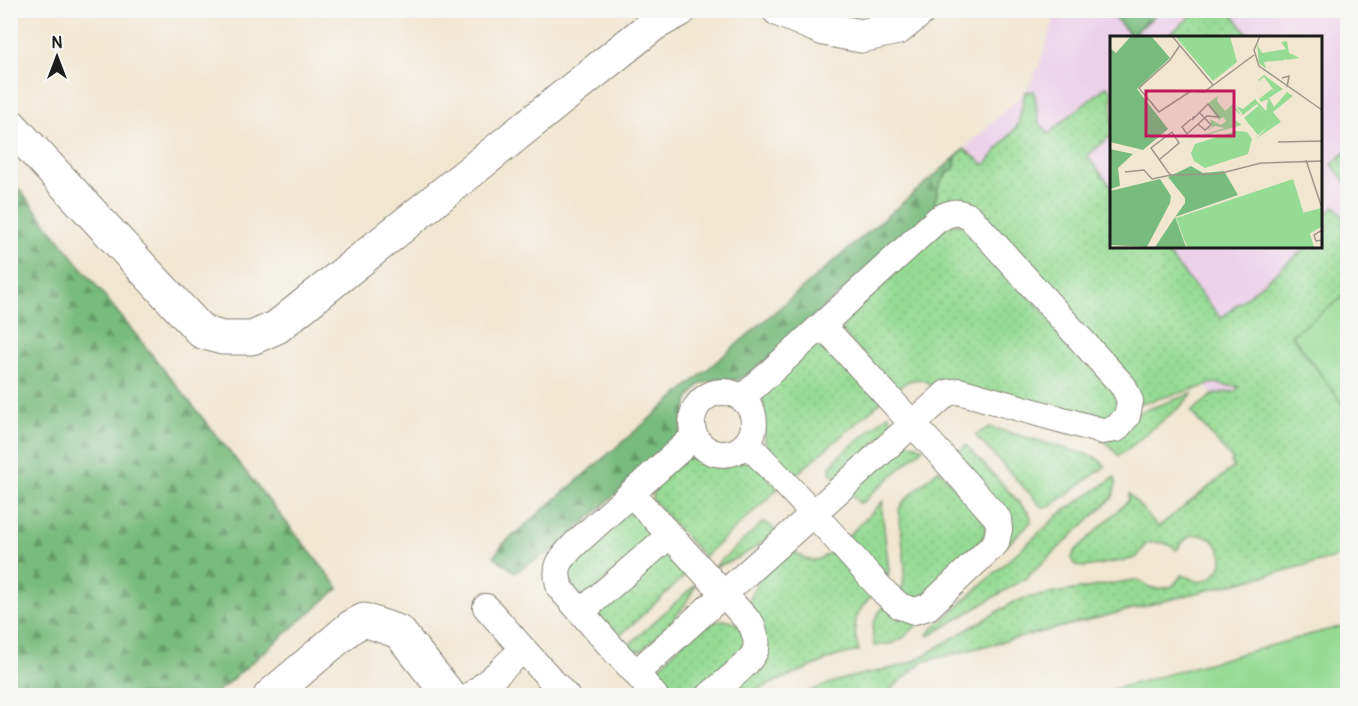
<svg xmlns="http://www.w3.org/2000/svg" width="1358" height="706" viewBox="0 0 1358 706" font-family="Pangolin,sans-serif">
<defs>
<pattern id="grass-dots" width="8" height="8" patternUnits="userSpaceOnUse" patternTransform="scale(1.5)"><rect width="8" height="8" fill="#96db94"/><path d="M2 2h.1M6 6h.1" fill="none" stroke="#81bb7f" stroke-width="1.8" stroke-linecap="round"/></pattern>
<pattern id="forest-firs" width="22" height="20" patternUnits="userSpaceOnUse" patternTransform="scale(1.5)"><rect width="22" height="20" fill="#78bb7e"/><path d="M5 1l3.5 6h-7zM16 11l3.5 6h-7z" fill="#629766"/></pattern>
</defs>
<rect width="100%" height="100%" fill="#f6f6f2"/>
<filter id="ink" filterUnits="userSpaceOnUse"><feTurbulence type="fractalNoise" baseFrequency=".0167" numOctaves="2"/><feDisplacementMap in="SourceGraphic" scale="12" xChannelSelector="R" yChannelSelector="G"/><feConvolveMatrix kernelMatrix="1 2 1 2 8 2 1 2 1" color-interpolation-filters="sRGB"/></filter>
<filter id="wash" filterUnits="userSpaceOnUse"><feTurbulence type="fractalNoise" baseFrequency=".008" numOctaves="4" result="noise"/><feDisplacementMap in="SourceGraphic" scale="24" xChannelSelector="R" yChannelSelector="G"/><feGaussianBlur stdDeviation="1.35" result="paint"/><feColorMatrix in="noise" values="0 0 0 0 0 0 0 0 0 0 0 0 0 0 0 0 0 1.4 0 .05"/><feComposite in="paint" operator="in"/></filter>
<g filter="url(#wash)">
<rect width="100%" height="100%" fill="#f1e7d1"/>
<path fill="#edd1e9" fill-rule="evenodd" d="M 1047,11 L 1347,11 L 1347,555 L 1205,385 L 985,166 L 964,149 L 1025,92 L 1039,66 L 1054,20 ZM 1112,38 L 1320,38 L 1320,246 L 1112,246 Z"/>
<path fill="url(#grass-dots)" stroke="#597c58" stroke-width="1.5" d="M 1198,11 L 1229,11 L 1251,37 L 1166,37 Z
M 1107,86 L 1112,92 L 1112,135 L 1087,156 L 1112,187 L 1112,246 L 1161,246 L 1221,318 L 1308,246 L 1320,246 L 1321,236 L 1328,229 L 1321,219 L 1335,206 L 1347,222 L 1347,294 L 1292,336 L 1347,410 L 1347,555 L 922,662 L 887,693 L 877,695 L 801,696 C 817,688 833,681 851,677 C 873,671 895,670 916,660 L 1012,603 L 1025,598 L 1134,580 C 1141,580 1142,583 1147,586 C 1156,591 1165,588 1173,586 L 1182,575 L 1200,582 C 1204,580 1210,579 1213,576 C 1241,554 1197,513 1177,550 C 1166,542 1160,541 1147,543 L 1137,557 L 1133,559 L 1085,567 C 1071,567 1068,559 1077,549 L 1128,501 L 1129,494 L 1158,527 L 1234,467 L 1231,462 L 1233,460 L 1191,412 L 1214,394 L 1236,391 L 1238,386 C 1235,386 1232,386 1229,386 C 1219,385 1218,381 1206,385 L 1206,386 L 1139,404 L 978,211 L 934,209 C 936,191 938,180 954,169 L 956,157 L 964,149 L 985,165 L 1018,125 L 1025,92 L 1034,91 L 1039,122 L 1049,134 L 1062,122 Z
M 1347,151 L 1347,184 L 1332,164 Z
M 958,223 L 968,228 L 1119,396 L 1119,408 L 1112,419 L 936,392 C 931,383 921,376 909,381 C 905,382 900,387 896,390 L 843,332 L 843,323 L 848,317 L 947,226 Z
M 820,345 L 831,348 L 882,401 L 798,473 L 789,472 L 769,450 L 765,441 L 762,393 L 806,351 Z
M 1193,393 L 1181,406 L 1119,456 L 1107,443 L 1101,440 L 1140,412 Z
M 889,414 L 891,422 L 889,430 L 836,480 L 830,472 L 830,467 L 837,458 Z
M 990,427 L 1095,457 L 1106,466 L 1051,506 L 1045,508 L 1041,506 L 975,435 Z
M 905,443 L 912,443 L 923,448 L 863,502 L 859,503 L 849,492 Z
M 966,445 L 1028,512 L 1031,517 L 1031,522 L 1006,546 L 954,456 Z
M 685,458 L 705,458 L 714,461 L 754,462 L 778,489 L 704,557 L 652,499 C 654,482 674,469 685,458 Z
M 939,469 L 986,525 L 984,537 L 920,599 L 896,593 L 903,587 L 905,567 L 899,509 L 906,499 Z
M 1115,477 L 1116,483 L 1113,497 L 1028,577 L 929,636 L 927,634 L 1062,512 Z
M 883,501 L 882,511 L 889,571 L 888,577 L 846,538 Z
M 632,514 L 642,518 L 652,533 L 649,542 L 587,597 L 576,595 L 566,571 L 622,515 Z
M 765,522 L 771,526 L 777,532 C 758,546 737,561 714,567 L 761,524 Z
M 789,545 C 807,566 817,564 837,547 L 877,590 C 856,611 850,621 859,651 L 837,656 L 744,695 L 723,696 L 751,671 L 753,612 C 752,609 750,605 750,602 C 751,583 776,558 789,545 Z
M 670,553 L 690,571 L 614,641 L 598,617 L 601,606 L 662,554 Z
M 697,583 L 684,606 L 664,631 L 641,650 L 623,650 Z
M 883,607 L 929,614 L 903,638 L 894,643 L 874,646 C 871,629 872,621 883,607 Z
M 724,620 L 736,623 L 745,635 L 742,655 L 695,695 L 666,695 L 654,680 L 655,672 L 682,643 L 714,622 Z"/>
<path fill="url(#forest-firs)" stroke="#4a6c4d" stroke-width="1.5" d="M 1091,11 L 1161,11 L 1131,36 C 1120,24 1112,9 1093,12 Z
M 956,157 L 954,169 C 938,180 936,191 934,209 L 756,369 L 738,380 L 714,380 L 699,385 L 688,400 L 679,437 L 555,549 L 515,572 L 494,556 L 503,544 Z
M 10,178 L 339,588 L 214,695 L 11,695 Z"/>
<path fill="#96db94" stroke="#597c58" stroke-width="1.5" d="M 1347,294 L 1347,410 L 1292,335 Z
M 1347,625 L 1347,695 L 1093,695 L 1316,633 Z"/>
</g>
<g filter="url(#ink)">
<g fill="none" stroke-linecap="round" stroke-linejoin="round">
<g stroke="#868276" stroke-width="28">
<path id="service" d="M692 423a31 31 0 1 1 62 0a31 31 0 1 1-62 0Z
M 695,436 L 575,544 C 560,560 553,566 560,588 L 614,650 L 636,673 L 947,393 L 959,391 L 1102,431 L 1116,429 L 1127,416 L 1130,401 L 1124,387 L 970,217 C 956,210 952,212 938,219 L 742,398
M 747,443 L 813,513 L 885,593 L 900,606 L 914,611 L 928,607 L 996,543 L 999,529 L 998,519 L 933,446 L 822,325
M 631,493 L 701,569 L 752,625 C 754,633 758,640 756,648 C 754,661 720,686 709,696
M 486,607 L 523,649
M 581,612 L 670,535
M 636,673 L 655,696
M 471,696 L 498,673 L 523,649 L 566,696"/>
</g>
<g stroke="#868276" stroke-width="35">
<path id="minor" d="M 779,10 L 824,29 L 861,36 L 898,28 L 920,10
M 10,125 L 202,332 L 222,338 L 252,338 L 277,327 L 654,24 L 680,10
M 270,696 L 351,627 L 364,620 L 399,632 L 450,696"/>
</g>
<use href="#service" stroke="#fff" stroke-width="26"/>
<use href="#minor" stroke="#fff" stroke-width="33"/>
</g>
</g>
<g transform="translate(1110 36)">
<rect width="212" height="212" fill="#f1e7d1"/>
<path d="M 177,5 L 179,17 L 190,22 L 176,24 L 175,21 L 175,24 L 154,26 L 156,33 L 149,27 L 147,8 L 152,17 L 176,13 L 171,6 ZM 154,39 L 173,53 L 159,62 L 164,71 L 177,56 L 183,60 L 163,76 L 171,86 L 147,102 L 162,86 L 147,68 L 133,79 L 126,70 L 133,73 L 145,63 L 156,75 L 158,63 L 151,66 L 149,63 L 162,53 L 165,56 L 154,41 L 149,45 L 148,44 ZM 108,60 L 107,65 L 115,75 L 123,68 L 132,80 L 124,73 L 125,84 L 132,89 L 74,105 L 115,92 L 105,90 L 93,97 L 102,91 L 100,83 L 111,89 L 116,85 L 113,81 L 109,84 L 97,68 ZM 211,172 L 211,191 L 199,198 L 193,177 Z" fill="#96db94"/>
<path d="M 21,0 L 41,0 L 60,22 L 27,53 L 58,93 L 33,114 L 0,106 L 0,12 L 6,17 ZM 0,113 L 23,118 L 8,132 L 10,150 L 0,153 ZM 81,130 L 93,137 L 114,135 L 128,159 L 65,181 L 76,211 L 45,211 L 63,184 L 75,167 L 75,162 L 58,141 ZM 50,143 L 61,160 L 60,167 L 37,211 L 0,209 L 0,155 Z" fill="#78bb7e"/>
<path d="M 65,0 L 120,0 L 127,26 L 103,45 Z" fill="#96db94"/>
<path d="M 183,143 L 204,211 L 77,211 L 66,182 Z" fill="#96db94"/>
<path d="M 148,70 L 163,86 L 148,99 L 134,82 ZM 126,95 L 137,96 L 142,103 L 138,118 L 95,132 L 84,125 L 81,117 L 85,108 Z" fill="#96db94"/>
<path fill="none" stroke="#9c9689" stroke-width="1.5" d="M 62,0 L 103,49M 150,0 L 144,14 L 149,30 L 212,74M 70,9 L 60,24 L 29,52 L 49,76 L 81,55 L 94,56 L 144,19M 172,42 L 179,40 L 177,51M 81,83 L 72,91 L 77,98 L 97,80 L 109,81 L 98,68 L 82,84 L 84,80M 88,88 L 95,94 L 101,89 L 89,76M 168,106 L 212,105M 49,124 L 69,107 L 62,96 L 41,112 L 58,136 L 61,139M 196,124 L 212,172M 15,136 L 34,134 L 42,143 L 61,139 L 108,138 L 151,127 L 212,125M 212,194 L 204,199 L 206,205 L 212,204"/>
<path fill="#c2185b" fill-opacity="0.15" stroke="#c2185b" stroke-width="3" d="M 36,55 L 124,55 L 124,100 L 36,100 Z"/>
<rect width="212" height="212" fill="none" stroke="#1c1c1c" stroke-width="3"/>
</g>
<rect width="1358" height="706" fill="none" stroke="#f6f6f2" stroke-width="36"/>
<g transform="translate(57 57)" stroke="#f6f6f2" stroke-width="4.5" paint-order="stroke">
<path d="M0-4.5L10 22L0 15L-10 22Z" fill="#1c1c1c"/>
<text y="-9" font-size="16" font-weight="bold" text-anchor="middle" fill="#1c1c1c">N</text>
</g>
</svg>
